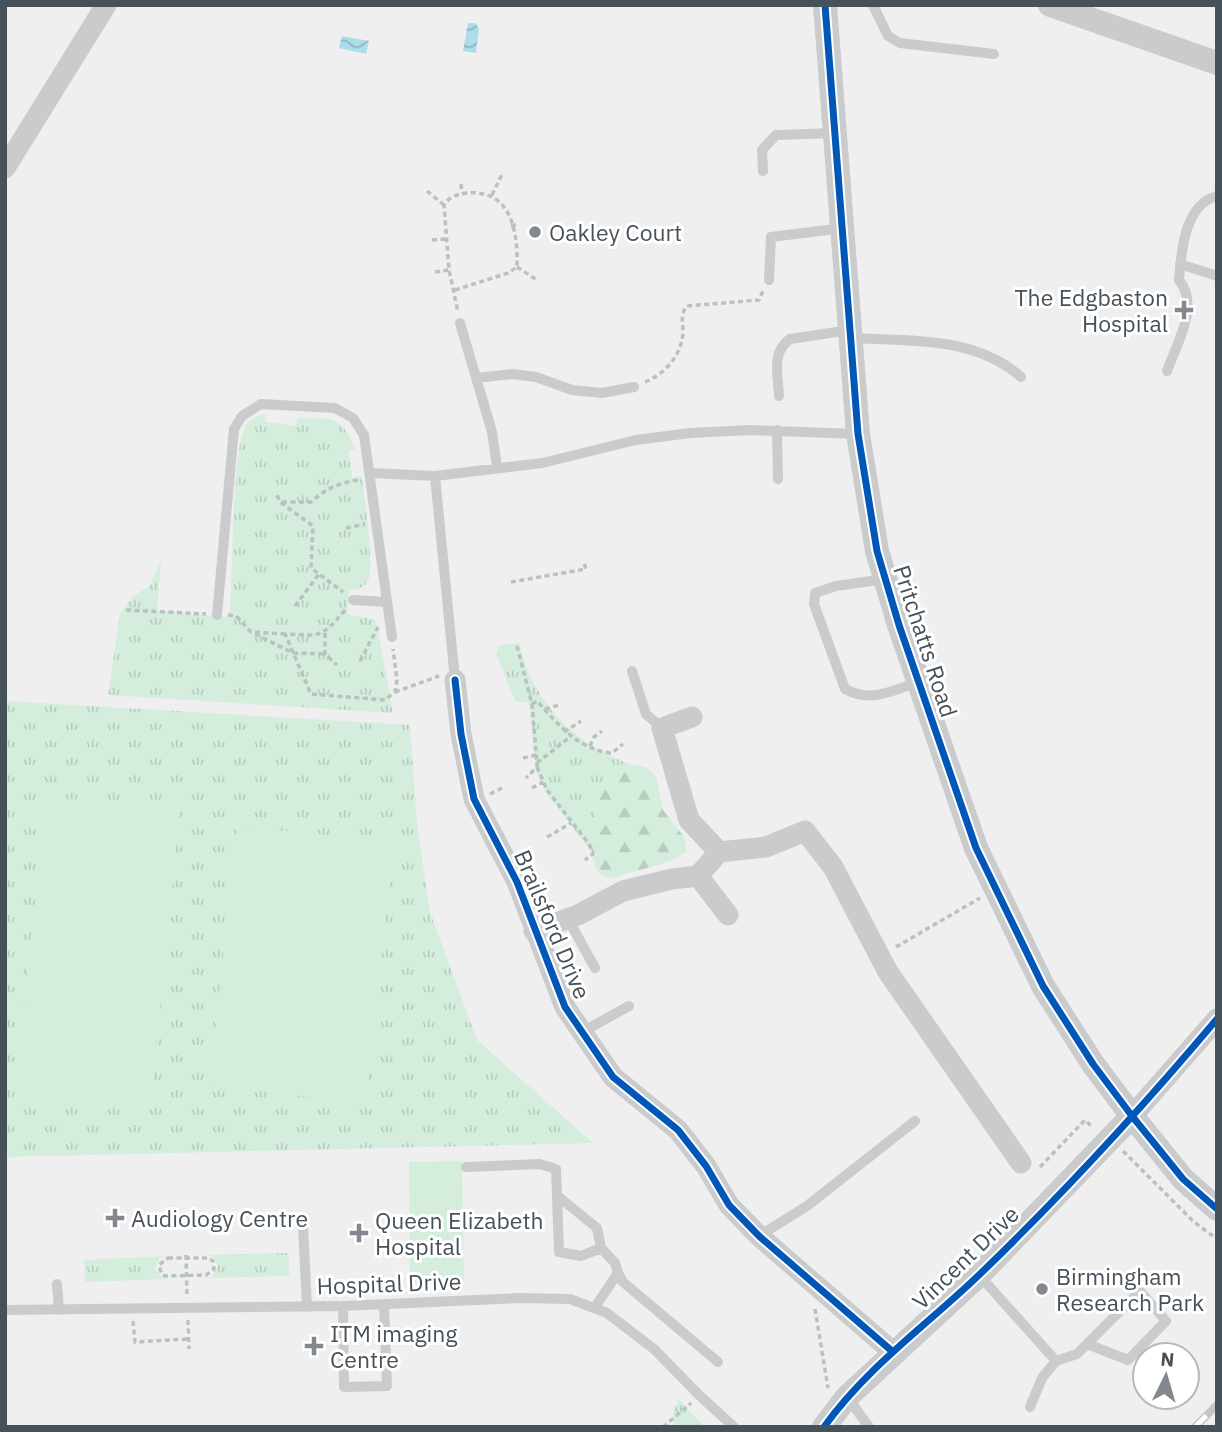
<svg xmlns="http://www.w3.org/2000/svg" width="1222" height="1432" viewBox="0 0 1222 1432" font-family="'IBM Plex Sans',sans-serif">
<defs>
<pattern id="grass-tufts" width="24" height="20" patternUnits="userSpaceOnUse" patternTransform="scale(1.75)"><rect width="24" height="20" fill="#d4eddd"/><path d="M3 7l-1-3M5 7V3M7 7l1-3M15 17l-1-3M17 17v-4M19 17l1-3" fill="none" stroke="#b7cdc0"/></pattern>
<pattern id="forest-firs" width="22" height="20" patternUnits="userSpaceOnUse" patternTransform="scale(1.75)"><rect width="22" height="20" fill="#d4eddd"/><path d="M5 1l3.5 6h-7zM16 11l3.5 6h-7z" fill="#b7cdc0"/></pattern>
<pattern id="water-waves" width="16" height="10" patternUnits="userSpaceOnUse" patternTransform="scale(1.75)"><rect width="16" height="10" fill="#abdee9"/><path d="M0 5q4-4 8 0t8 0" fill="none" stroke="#8db6c0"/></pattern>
</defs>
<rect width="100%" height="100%" fill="#efefef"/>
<path fill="url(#grass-tufts)" d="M 265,414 L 266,422 L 296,426 L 297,418 C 332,419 341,414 355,449 L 349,451 L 352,477 L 362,476 C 364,496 375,566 368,581 C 364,589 356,589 349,590 L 347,614 L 376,620 L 393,713 L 108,695 L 120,614 L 132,597 L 150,586 L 161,559 L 157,611 L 230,617 C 232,584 232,446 246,425 C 251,419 257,416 265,414 Z
M 519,643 C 532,702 576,746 633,765 L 611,775 L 600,788 L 595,803 L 598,835 L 594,866 L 593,854 L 544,790 L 536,771 L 529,703 L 515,701 L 497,656 L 498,646 Z
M 5,701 L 410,725 L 417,824 L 430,912 L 477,1040 L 593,1143 L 5,1157 Z
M 289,1253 L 289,1276 L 206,1278 L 213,1276 L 218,1266 L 213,1257 L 206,1255 Z
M 167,1256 L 160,1258 L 155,1268 L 161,1277 L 168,1279 L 85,1282 L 84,1260 Z
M 679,1399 L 704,1427 L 674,1427 L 673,1412 Z"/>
<path fill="url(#forest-firs)" d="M 633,765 L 645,767 L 656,776 L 663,810 L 684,837 L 687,851 C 665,867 636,869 610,879 L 599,873 L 594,866 L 598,835 L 595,803 L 600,788 L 611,775 Z"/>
<path fill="#d4eddd" d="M 46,797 L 180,810 L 150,1109 L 15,1096 Z
M 237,826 L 394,842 L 366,1103 L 209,1086 Z
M 462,1161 L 464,1283 L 410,1284 L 409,1162 Z"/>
<path fill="url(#water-waves)" d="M 468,23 L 475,23 L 479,28 L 476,53 L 463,51 Z
M 342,36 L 369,41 L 366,54 L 339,48 Z"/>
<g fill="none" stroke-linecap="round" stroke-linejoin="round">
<path stroke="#b8c2bf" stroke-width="3.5" stroke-dasharray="5 3.5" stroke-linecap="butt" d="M 461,184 L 462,193
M 427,191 L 444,205
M 492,195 L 503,172
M 511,226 L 519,224
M 432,240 L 445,239
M 517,267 L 537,280
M 435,272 L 449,270
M 455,290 L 508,273 L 517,267 C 518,231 511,189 467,193 C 457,194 449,197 444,205 L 449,270 L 458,312
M 645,382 C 665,374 682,355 683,332 C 683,321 680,315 687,306 L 759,300 L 763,291
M 277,495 L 280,502 L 313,526 L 311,568 L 343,592
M 282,502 L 311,502 C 325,489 341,482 359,480
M 346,528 L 365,524
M 511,582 L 586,569 L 584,563
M 295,606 L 319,574
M 126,610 L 206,614
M 345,610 C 321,638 322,636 285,634 L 311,694 L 385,700 L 395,692 L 397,680 L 393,649
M 228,615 L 236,616 L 251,632 L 285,634
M 325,633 L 325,654 L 337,665
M 255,634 L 293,653 L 325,654
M 517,646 L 532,704 L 537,763 L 537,767 L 526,778
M 360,661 L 378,627
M 395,692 L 439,676
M 532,704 L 537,701 C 558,724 578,750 612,753 L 623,744
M 545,709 L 559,705
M 564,732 L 581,721
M 590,746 L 594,737 L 602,731
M 523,758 L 536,755
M 537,763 L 570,737
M 537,767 L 547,790 L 589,844 L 593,854 L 585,860
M 532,788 L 543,782
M 490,794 L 504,787
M 547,837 L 571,823
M 896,947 L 980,898
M 1123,1151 L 1194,1222 L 1217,1239
M 1040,1167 L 1085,1120 L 1093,1128
M 186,1255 L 187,1295
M 168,1258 L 208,1258 L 213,1261 L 214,1269 L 206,1275 L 165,1276 L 161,1273 L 159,1265 Z
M 815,1309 L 828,1388
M 188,1320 L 189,1349
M 133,1321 L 135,1342 L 189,1339
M 663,1427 L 691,1403"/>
<path stroke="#c9cbcd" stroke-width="10" d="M 873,5 L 888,36 L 900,43 L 994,54
M 763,171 L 762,150 L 776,135 L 836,133
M 1180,264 L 1217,276
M 769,280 L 771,237 L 843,228
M 460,323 L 492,432 L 497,467
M 850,338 C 908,341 975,336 1021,377
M 1167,371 C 1177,343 1200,306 1179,280 C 1181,251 1185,204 1217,196
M 476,378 L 513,374 L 536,377 L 572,390 L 602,393 L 634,387
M 779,396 C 778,375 771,352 790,339 L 850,330
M 777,430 L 778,479
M 371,473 L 435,476
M 885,579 L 836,586 L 815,593 L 814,604 L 845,689 C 871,703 892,691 918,682
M 353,600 L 386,602
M 217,615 L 234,429 L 242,416 L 261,404 L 335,408 L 353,418 L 364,435 L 392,637
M 632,671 L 646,714 L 662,728
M 455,680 L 435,476 L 542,463 L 636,440 L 690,433 L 750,430 L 858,434
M 568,919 L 595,968
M 582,1032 L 629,1006
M 466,1167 L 540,1164 L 556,1169 L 559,1252 L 581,1256 L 601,1248 L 615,1263 L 618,1273 L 595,1307
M 559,1197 L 597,1228 L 601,1248
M 303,1227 L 307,1307
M 759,1236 L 807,1206 L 915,1121
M 618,1273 L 623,1282 L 718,1362
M 979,1275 L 1056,1361 L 1077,1354 L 1140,1291 L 1166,1321 L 1128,1360 L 1087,1344
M 57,1284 L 59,1310
M 343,1306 L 344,1387 L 387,1386 L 384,1304
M 5,1310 L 343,1306 L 520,1298 L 570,1299 L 607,1313 L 654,1349 L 699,1395 L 734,1427
M 848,1398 L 869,1427
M 1030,1407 L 1042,1378 L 1056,1361"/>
<path stroke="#c9cbcd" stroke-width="21" d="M 5,168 L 106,5
M 455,680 L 461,734 L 474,799 L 517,882 L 565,1007 L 613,1077 L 678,1130 L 706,1166 L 729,1205 L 759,1236 L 893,1352
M 692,717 L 662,728 L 689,820 L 719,852
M 698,876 L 719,852 L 766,847 L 805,831 L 833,867 L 888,972 L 1021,1163
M 534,931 L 578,915 L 623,891 L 672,879 L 698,876 L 728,915
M 1132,1116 L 1217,1019"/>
<path stroke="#c9cbcd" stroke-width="24" d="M 825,5 L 858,434 L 877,551 L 899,625 L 976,848 L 1043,986 L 1093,1064 L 1132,1116 L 1183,1179 L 1217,1209
M 1050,5 L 1217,63
M 824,1427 L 847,1397 L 979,1275 L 1132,1116"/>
<g stroke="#c4c5c7" stroke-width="8">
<path id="rail" d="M 1195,1427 L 1217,1405"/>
</g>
<use href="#rail" stroke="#fff" stroke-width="5" stroke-dasharray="16" stroke-linecap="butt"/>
<g stroke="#fff" stroke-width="11">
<path id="cycleway" d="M 825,5 L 858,434 L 877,551 L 899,625 L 976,848 L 1043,986 L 1093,1064 L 1132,1116 L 1183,1179 L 1217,1209
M 455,680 L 461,734 L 474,799 L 517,882 L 565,1007 L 613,1077 L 678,1130 L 706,1166 L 729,1205 L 759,1236 L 893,1352
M 824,1427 C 867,1367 927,1325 979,1275 C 1063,1194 1142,1108 1217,1019"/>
</g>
<use href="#cycleway" stroke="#0057b8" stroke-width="7"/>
</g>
<g fill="#82888e" stroke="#fff" stroke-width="2.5">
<circle cx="535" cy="232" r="7"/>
<path d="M1180.5 299.5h7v7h7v7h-7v7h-7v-7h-7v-7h7z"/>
<path d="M111.5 1207.5h7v7h7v7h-7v7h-7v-7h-7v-7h7z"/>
<path d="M355.5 1222.5h7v7h7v7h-7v7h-7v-7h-7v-7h7z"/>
<circle cx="1042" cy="1289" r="7"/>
<path d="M310.5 1335.5h7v7h7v7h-7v7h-7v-7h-7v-7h7z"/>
</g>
<g text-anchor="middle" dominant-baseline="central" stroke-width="6" stroke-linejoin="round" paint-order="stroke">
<g font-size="23" fill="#47515a" stroke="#fff" text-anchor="start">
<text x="549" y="232">Oakley Court</text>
<text x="1168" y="297" text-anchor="end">The Edgbaston<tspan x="1168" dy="26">Hospital</tspan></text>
<text x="131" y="1218">Audiology Centre</text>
<text x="375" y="1220">Queen Elizabeth<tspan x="375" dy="26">Hospital</tspan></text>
<text x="1056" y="1276">Birmingham<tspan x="1056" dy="26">Research Park</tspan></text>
<text x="330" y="1333">ITM imaging<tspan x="330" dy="26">Centre</tspan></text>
</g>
<g font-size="23" fill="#47515a" stroke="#fff">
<text transform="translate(926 641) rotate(72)">Pritchatts Road</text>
<text transform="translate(553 924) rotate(67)">Brailsford Drive</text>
<text transform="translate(965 1257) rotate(-44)">Vincent Drive</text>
<text transform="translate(389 1283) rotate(-2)">Hospital Drive</text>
</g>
</g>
<rect width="1222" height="1432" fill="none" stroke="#47515a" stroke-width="14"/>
<g transform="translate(1166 1376) rotate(5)"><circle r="33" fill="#ffffff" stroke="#b5b9bd" stroke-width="2"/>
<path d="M0-5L12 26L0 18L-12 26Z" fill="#82888e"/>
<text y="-10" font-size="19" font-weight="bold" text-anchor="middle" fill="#47515a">N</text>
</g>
</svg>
